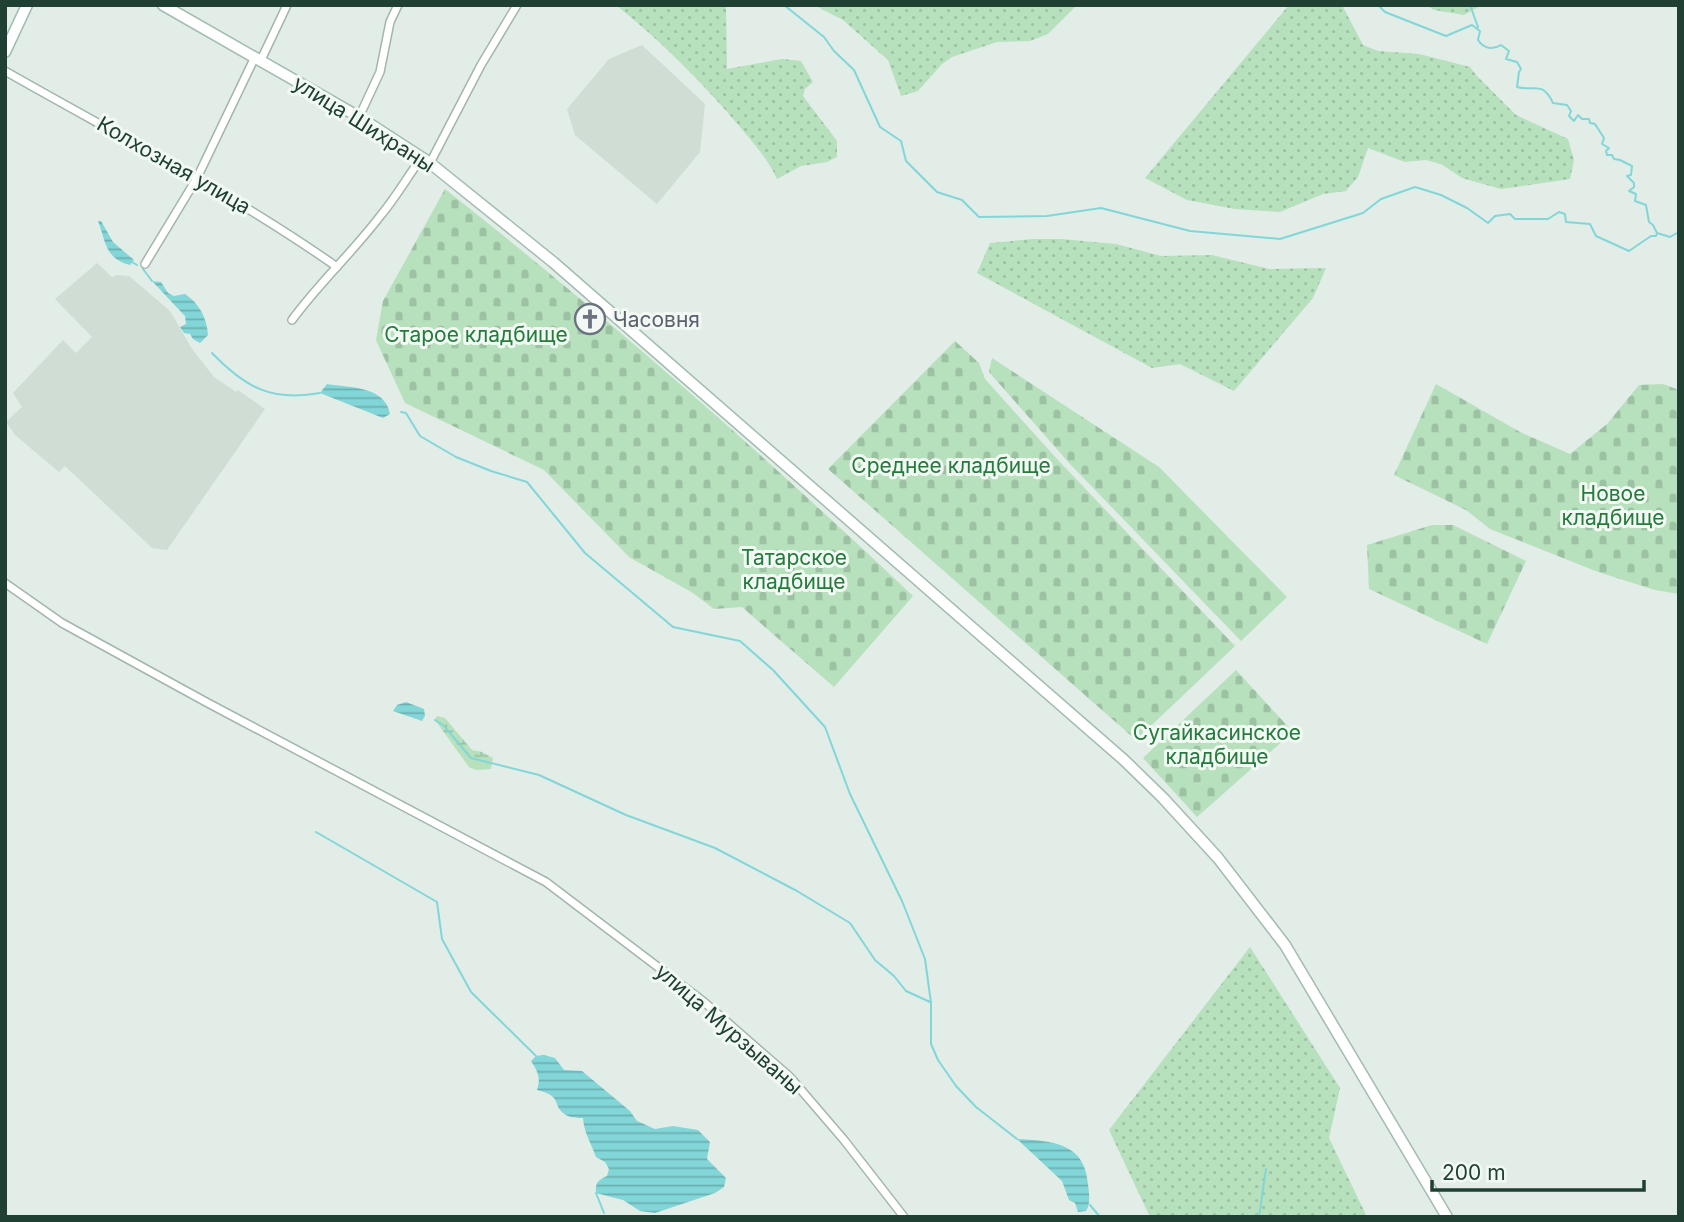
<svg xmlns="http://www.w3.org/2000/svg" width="1684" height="1222" viewBox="0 0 1684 1222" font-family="Inter,sans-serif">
<defs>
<pattern id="wetland-marsh" width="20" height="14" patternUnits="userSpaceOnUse" patternTransform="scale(1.75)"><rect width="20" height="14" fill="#b7e0bd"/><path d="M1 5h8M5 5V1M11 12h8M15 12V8" fill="none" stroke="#9dc1a3"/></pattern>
<pattern id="cemetery-stones" width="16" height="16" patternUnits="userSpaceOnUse" patternTransform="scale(1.75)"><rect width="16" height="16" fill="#b7e0bd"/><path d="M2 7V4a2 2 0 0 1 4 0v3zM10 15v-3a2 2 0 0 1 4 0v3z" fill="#9dc1a3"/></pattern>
<pattern id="park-dots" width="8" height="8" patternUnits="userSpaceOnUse" patternTransform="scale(1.75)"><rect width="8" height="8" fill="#b7e0bd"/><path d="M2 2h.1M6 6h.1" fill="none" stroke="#9dc1a3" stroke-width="1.8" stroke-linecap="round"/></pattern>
<pattern id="water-rules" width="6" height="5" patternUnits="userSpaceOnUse" patternTransform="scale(1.75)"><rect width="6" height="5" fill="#83d6d8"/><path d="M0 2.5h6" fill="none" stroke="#6bafb0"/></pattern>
</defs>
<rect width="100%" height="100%" fill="#e1ede6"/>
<path fill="#cfddd5" d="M 642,45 L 705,104 L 700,152 L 657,204 L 575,135 L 567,109 L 609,59 Z
M 97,263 L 112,277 L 117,275 L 129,276 L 170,311 L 192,349 L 214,377 L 236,392 L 238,390 L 265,409 L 167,550 L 152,548 L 65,466 L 59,472 L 15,435 L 6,422 L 22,407 L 13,393 L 63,340 L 76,353 L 92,337 L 55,299 Z"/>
<path fill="url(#wetland-marsh)" d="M 437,716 L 445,718 L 472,750 L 482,752 L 493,758 L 491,769 L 476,770 L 469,767 L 435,720 Z"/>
<path fill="url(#cemetery-stones)" d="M 445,189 C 607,317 763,454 913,596 L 834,687 L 742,607 L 714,609 L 693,593 L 629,557 L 544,470 L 405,403 L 376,340 L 383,301 Z
M 955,341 L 979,363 L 985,379 L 1057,459 L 1235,646 L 1136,740 L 828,469 Z
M 992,358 L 1159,467 L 1287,597 L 1241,641 L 1070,464 L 989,372 Z
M 1436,384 L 1520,432 L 1570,454 L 1607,424 L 1639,385 L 1663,384 L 1679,390 L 1679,594 L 1655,590 L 1598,572 L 1490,529 L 1466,510 L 1394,475 Z
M 1432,525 L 1453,525 L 1526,561 L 1487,644 L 1369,589 L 1367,545 Z
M 1236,670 L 1293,732 L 1197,817 L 1143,758 Z"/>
<path fill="url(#park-dots)" d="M 616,5 L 726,5 L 727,69 L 782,59 L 801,61 L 813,82 L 805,89 L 803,96 L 837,141 L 837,157 L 827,162 L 801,166 L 777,179 C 768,159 754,144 740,127 C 702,82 662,42 616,5 Z
M 814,5 L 1077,5 L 1048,34 L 1030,41 L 997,42 L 952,57 L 942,64 L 918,91 L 901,96 L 888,60 L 843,20 Z
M 1289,5 L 1342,5 L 1363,45 L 1378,51 L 1419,54 L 1470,67 L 1476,75 L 1516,115 L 1568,139 L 1574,160 L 1570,179 L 1501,189 L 1462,178 L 1441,164 L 1426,160 L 1405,162 L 1368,148 L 1358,177 L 1346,191 L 1323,194 L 1280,212 L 1235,209 L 1187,200 L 1145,178 Z
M 1426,5 L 1482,5 L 1464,15 L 1434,10 Z
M 1033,239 L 1061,239 L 1116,244 L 1161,256 L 1212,255 L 1269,269 L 1326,268 L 1313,298 L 1234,391 L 1180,364 L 1152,368 L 977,273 L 990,243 Z
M 1250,947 L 1340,1088 L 1329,1138 L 1367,1217 L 1150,1217 L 1109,1130 Z"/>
<path fill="url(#water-rules)" d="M 98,221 L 101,221 L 113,242 L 134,260 L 130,265 C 104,258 106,241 98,221 Z
M 152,281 L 161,282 L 168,293 L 174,296 L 185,294 C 199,303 207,318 208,335 L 200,343 L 193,339 L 190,334 L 184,333 L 180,327 L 186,324 L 185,316 Z
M 327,384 C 351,388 385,386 390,414 L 383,418 L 320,393 Z
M 406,702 L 424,709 L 425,716 L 422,721 L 393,711 L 397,705 Z
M 544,1055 L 555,1058 L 564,1070 L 582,1071 L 630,1111 L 637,1121 L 655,1129 L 673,1126 L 698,1130 L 710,1142 L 707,1159 L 726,1178 L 724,1187 L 715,1193 L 655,1213 L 640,1211 L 623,1200 L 596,1193 C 595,1183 598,1180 607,1176 L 609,1169 L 605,1162 L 596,1157 C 591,1143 584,1133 583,1118 C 578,1118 571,1118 566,1115 C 551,1106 564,1096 537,1090 C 541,1078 538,1072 531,1061 L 536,1056 Z
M 1017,1139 C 1051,1141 1085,1142 1088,1184 C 1089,1194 1091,1203 1086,1211 L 1078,1212 L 1075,1203 L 1069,1200 L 1062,1181 Z"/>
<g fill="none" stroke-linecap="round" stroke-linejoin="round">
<path stroke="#83d6d8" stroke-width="2" d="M 784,5 L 824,37 L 834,51 L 854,70 L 880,127 L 901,141 L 906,161 L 937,192 L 962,200 L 979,217 L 1047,216 L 1101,208 L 1190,231 L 1280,239 L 1363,213 L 1381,199 L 1415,187 L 1441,195 L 1467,208 L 1488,223 L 1495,216 L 1510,214 L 1515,219 L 1548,219 L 1559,212 L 1565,214 L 1566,222 L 1590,224 L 1596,236 L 1629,251 L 1651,236 L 1656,236 L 1657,233 L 1670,237 L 1679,232
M 1378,5 L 1385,12 L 1446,36 L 1472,25 L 1480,31 L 1478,40 C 1484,49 1493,50 1501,45 L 1509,51 L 1506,59 L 1517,62 L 1521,69 L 1519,72 L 1517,87 C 1534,92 1542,80 1553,103 L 1567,105 L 1571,111 L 1569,116 L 1574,121 L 1578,115 L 1582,119 L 1589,119 L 1590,123 L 1595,124 L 1604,138 L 1602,144 L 1609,148 L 1606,151 L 1607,155 L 1612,155 L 1614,159 L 1620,160 L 1632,166 L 1631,175 L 1627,176 L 1634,183 L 1634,187 L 1629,191 L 1636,194 L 1635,201 L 1646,205 L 1649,222 L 1653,225 L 1657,233
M 1470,5 L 1478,27
M 1679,236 L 1679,239
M 132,262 L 137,265
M 143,269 L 152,281
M 212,353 C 245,387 271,402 320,393
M 401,412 L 406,413 L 420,436 L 456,457 L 491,471 L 527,482 L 585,553 L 673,627 L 740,641 L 773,670 L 825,727 L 850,794 L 902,901 L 925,959 L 931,1003 L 931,1044 L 938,1060 L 956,1086 L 976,1107 L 1017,1139
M 435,720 L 444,726 L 471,758 L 539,775 L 626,815 L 715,848 L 797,891 L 850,923 L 875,960 L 894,976 L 906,991 L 930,1002
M 316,832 L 437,902 L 442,939 L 471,992 L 536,1056
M 596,1193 L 604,1213
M 1090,1205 L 1100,1217
M 1259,1217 L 1266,1169"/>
<g stroke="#a3b6ac" stroke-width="10">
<path id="street" d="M 261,60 L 287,5
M 5,71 C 117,135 232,193 337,267
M 359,117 L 380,72 L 390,22 L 398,5
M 430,163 L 481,65 L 517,5
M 145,264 L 197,178 L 255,57
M 292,320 C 319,283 353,252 381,215 C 396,197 408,176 422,157
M 5,583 L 62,623 L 206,702 L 546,882 L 704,1002 L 790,1077 L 844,1140 L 904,1217"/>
</g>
<g stroke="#a1bdaf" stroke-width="13">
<path id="secondary" d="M 163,5 L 359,117 L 430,163 L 553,262 L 1124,760 L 1163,798 L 1218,858 L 1285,945 L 1447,1217
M 5,52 L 27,5"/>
</g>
<use href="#street" stroke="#fff" stroke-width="7"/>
<use href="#secondary" stroke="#fff" stroke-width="10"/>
</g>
<defs>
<g id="church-ring" transform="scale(1.575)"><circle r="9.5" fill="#f2f9f4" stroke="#6b7280" stroke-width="1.5"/><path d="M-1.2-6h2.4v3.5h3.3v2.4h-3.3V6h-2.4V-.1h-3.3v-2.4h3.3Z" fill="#6b7280"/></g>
</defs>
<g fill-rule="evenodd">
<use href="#church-ring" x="590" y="319"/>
</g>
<g text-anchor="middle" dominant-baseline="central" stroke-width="6" stroke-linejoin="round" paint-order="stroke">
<g font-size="21" fill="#1f4032" stroke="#f2f9f4">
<text transform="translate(364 124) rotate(32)">улица Шихраны</text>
<text transform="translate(174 165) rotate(30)">Колхозная улица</text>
<text transform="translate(729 1029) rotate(41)">улица Мурзываны</text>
</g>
<g font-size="21" fill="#5b616d" stroke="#f2f9f4" text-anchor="start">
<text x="613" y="319">Часовня</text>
</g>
<g font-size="21" fill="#257b3b" stroke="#f2f9f4">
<text x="476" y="334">Старое кладбище</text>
<text x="951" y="465">Среднее кладбище</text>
<text x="1613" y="493">Новое<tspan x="1613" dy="24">кладбище</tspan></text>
<text x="794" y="557">Татарское<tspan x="794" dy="24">кладбище</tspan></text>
<text x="1217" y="732">Сугайкасинское<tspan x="1217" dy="24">кладбище</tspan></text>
</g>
</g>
<rect width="1684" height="1222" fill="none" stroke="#1f4032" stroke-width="14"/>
<path d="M1432 1180v10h212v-10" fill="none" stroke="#1f4032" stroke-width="3.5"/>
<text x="1442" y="1180" font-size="21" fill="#1f4032" stroke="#f2f9f4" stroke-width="5" paint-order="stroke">200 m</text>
</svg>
